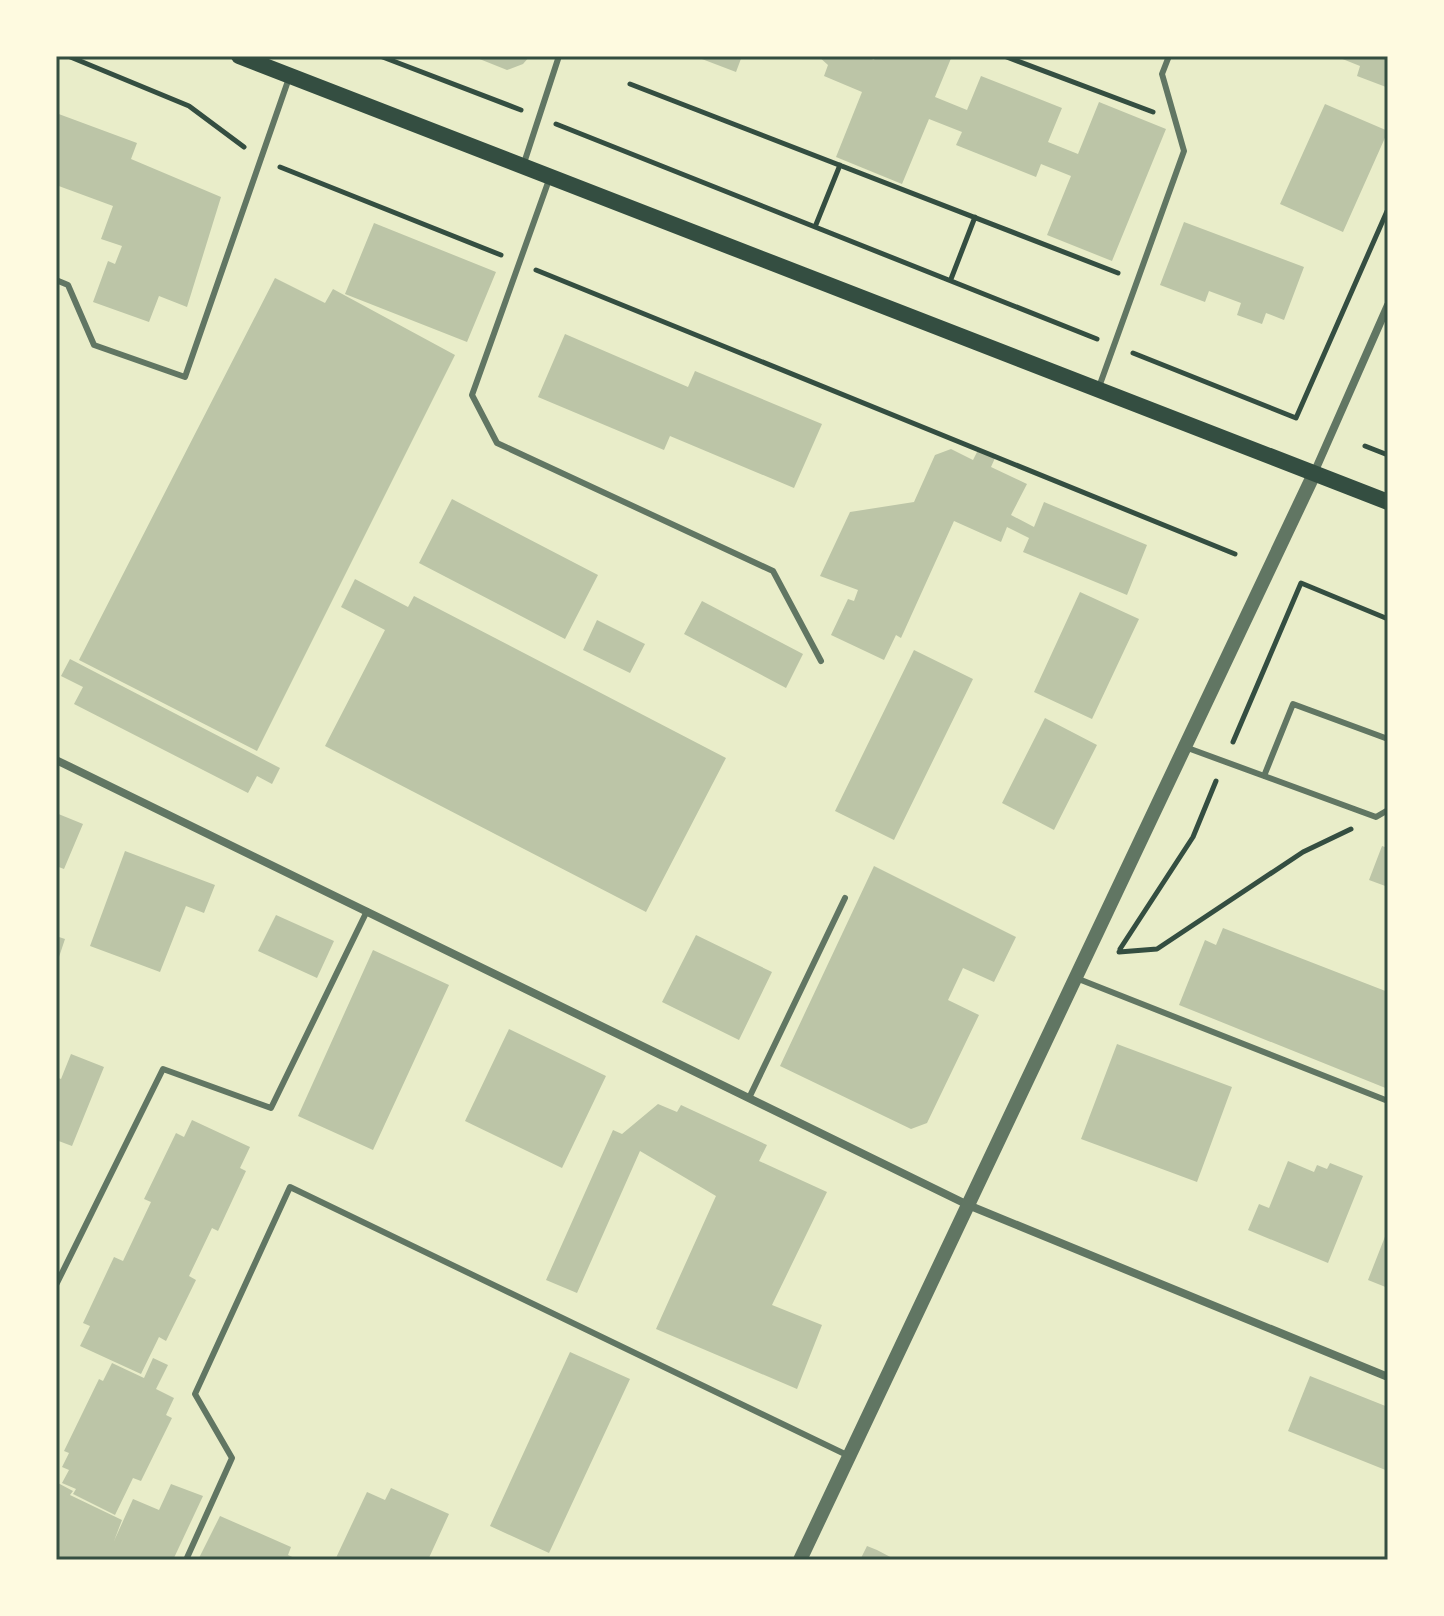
<svg xmlns="http://www.w3.org/2000/svg" width="1444" height="1616" viewBox="0 0 1444 1616" font-family="'Exo 2',sans-serif">
<rect width="100%" height="100%" fill="#e9edc9"/>
<path fill="#bcc5a7" d="M 472,56 L 530,56 L 523,64 L 507,70 Z
M 694,56 L 742,56 L 736,72 Z
M 818,56 L 864,56 L 874,60 L 876,56 L 952,56 L 935,97 L 967,110 L 981,76 L 1062,108 L 1048,142 L 1078,154 L 1099,102 L 1166,129 L 1112,261 L 1047,235 L 1071,176 L 1041,164 L 1036,177 L 956,145 L 962,132 L 929,119 L 902,184 L 836,157 L 862,92 L 824,76 L 828,65 Z
M 1335,56 L 1388,56 L 1386,87 L 1357,76 L 1360,66 Z
M 1325,104 L 1388,131 L 1343,232 L 1280,204 Z
M 56,113 L 137,143 L 131,159 L 221,197 L 187,307 L 159,296 L 149,322 L 93,302 L 108,261 L 115,264 L 122,246 L 101,239 L 113,206 L 56,185 Z
M 1184,222 L 1304,267 L 1284,320 L 1266,313 L 1262,324 L 1237,315 L 1241,303 L 1209,291 L 1205,302 L 1160,285 Z
M 374,223 L 496,272 L 467,342 L 345,294 Z
M 275,278 L 325,303 L 333,289 L 455,355 L 257,751 L 79,660 Z
M 565,334 L 688,387 L 695,371 L 822,424 L 794,488 L 670,436 L 664,450 L 538,397 Z
M 951,449 L 973,460 L 978,450 L 995,458 L 991,467 L 1027,484 L 1011,515 L 1034,527 L 1044,502 L 1147,545 L 1127,595 L 1023,552 L 1029,538 L 1007,527 L 1001,542 L 954,521 L 901,638 L 896,635 L 884,660 L 831,635 L 848,599 L 854,601 L 858,590 L 820,576 L 850,512 L 914,502 L 935,455 Z
M 452,499 L 598,575 L 565,639 L 419,563 Z
M 355,579 L 408,607 L 414,596 L 726,758 L 646,912 L 325,746 L 385,630 L 341,607 Z
M 1080,592 L 1139,619 L 1092,719 L 1034,692 Z
M 702,601 L 803,654 L 786,688 L 684,634 Z
M 597,620 L 645,644 L 630,673 L 583,650 Z
M 914,650 L 973,679 L 894,840 L 835,811 Z
M 70,659 L 280,768 L 272,784 L 257,776 L 248,793 L 74,704 L 83,687 L 61,676 Z
M 1045,718 L 1097,745 L 1054,830 L 1002,803 Z
M 56,813 L 83,824 L 64,869 L 56,866 Z
M 1382,846 L 1388,848 L 1388,887 L 1369,880 Z
M 125,851 L 215,885 L 204,913 L 186,906 L 160,972 L 90,946 Z
M 874,866 L 1016,937 L 994,982 L 963,968 L 948,1000 L 979,1015 L 927,1123 L 911,1129 L 780,1066 Z
M 276,915 L 334,941 L 317,978 L 258,951 Z
M 1223,928 L 1388,992 L 1388,1089 L 1179,1005 L 1205,940 L 1216,945 Z
M 696,935 L 772,972 L 739,1040 L 662,1002 Z
M 56,936 L 65,939 L 57,963 L 56,963 Z
M 373,950 L 449,985 L 373,1150 L 298,1116 Z
M 509,1029 L 606,1076 L 562,1168 L 465,1121 Z
M 1117,1044 L 1232,1087 L 1197,1182 L 1081,1139 Z
M 71,1054 L 104,1067 L 72,1146 L 56,1140 L 56,1077 L 61,1079 Z
M 658,1104 L 677,1112 L 681,1105 L 767,1145 L 759,1161 L 827,1192 L 772,1305 L 822,1325 L 797,1389 L 656,1329 L 716,1196 L 640,1151 L 577,1293 L 546,1280 L 613,1130 L 622,1134 Z
M 192,1120 L 250,1147 L 240,1168 L 246,1171 L 218,1231 L 212,1228 L 189,1276 L 196,1280 L 166,1341 L 159,1337 L 141,1374 L 80,1346 L 90,1326 L 83,1323 L 114,1257 L 123,1261 L 151,1202 L 144,1199 L 176,1133 L 184,1137 Z
M 1288,1161 L 1314,1172 L 1317,1165 L 1327,1169 L 1330,1163 L 1363,1176 L 1328,1263 L 1248,1230 L 1259,1204 L 1269,1208 Z
M 1388,1229 L 1388,1288 L 1368,1280 Z
M 570,1352 L 630,1379 L 549,1553 L 490,1526 Z
M 153,1358 L 168,1365 L 156,1389 L 174,1398 L 166,1415 L 172,1418 L 141,1481 L 133,1478 L 115,1515 L 73,1494 L 76,1489 L 62,1483 L 69,1470 L 62,1467 L 69,1453 L 64,1451 L 99,1379 L 103,1381 L 112,1363 L 144,1378 Z
M 1310,1376 L 1388,1407 L 1388,1471 L 1288,1431 Z
M 56,1482 L 73,1491 L 70,1495 L 122,1520 L 114,1541 L 133,1499 L 159,1510 L 171,1484 L 203,1496 L 173,1560 L 56,1560 Z
M 391,1488 L 449,1514 L 428,1560 L 335,1560 L 367,1492 L 385,1500 Z
M 220,1516 L 291,1547 L 288,1555 L 299,1560 L 198,1560 Z
M 867,1546 L 877,1550 L 896,1560 L 860,1560 Z"/>
<g fill="none" stroke-linecap="round" stroke-linejoin="round">
<path stroke="#344e41" stroke-width="5" d="M 68,56 L 189,106 L 244,147
M 380,56 L 521,110
M 1004,56 L 1153,112
M 630,84 L 1118,273
M 556,124 L 1097,339
M 280,167 L 501,255
M 815,227 L 840,165
M 536,270 L 1235,554
M 951,279 L 975,217
M 1133,353 L 1296,418 L 1388,209
M 1365,446 L 1388,455
M 1233,742 L 1301,583 L 1388,619
M 1120,949 L 1193,837 L 1216,781
M 1119,952 L 1157,949 L 1303,852 L 1351,829"/>
<path stroke="#617663" stroke-width="6" d="M 524,163 L 559,56
M 550,177 L 472,395 L 497,443 L 773,571 L 821,661
M 56,280 L 68,285 L 94,345 L 185,377 L 289,78
M 1099,387 L 1184,151 L 1162,74 L 1169,56
M 1185,747 L 1376,817 L 1388,810
M 1264,776 L 1293,704 L 1388,739
M 1076,978 L 1388,1101
M 749,1098 L 845,898
M 56,1285 L 163,1069 L 271,1108 L 367,911
M 186,1560 L 232,1458 L 195,1394 L 290,1187 L 849,1456"/>
<path stroke="#617663" stroke-width="8" d="M 1314,473 L 1388,305
M 56,760 L 968,1205 L 1388,1377"/>
<path stroke="#617663" stroke-width="14" d="M 800,1560 L 1314,474"/>
<path stroke="#344e41" stroke-width="16" d="M 239,56 L 1388,502"/>
</g>
<rect width="1444" height="1616" fill="none" stroke="#fefae0" stroke-width="116"/>
<rect x="58" y="58" width="1328" height="1500" fill="none" stroke="#344e41" stroke-width="3"/>
</svg>
